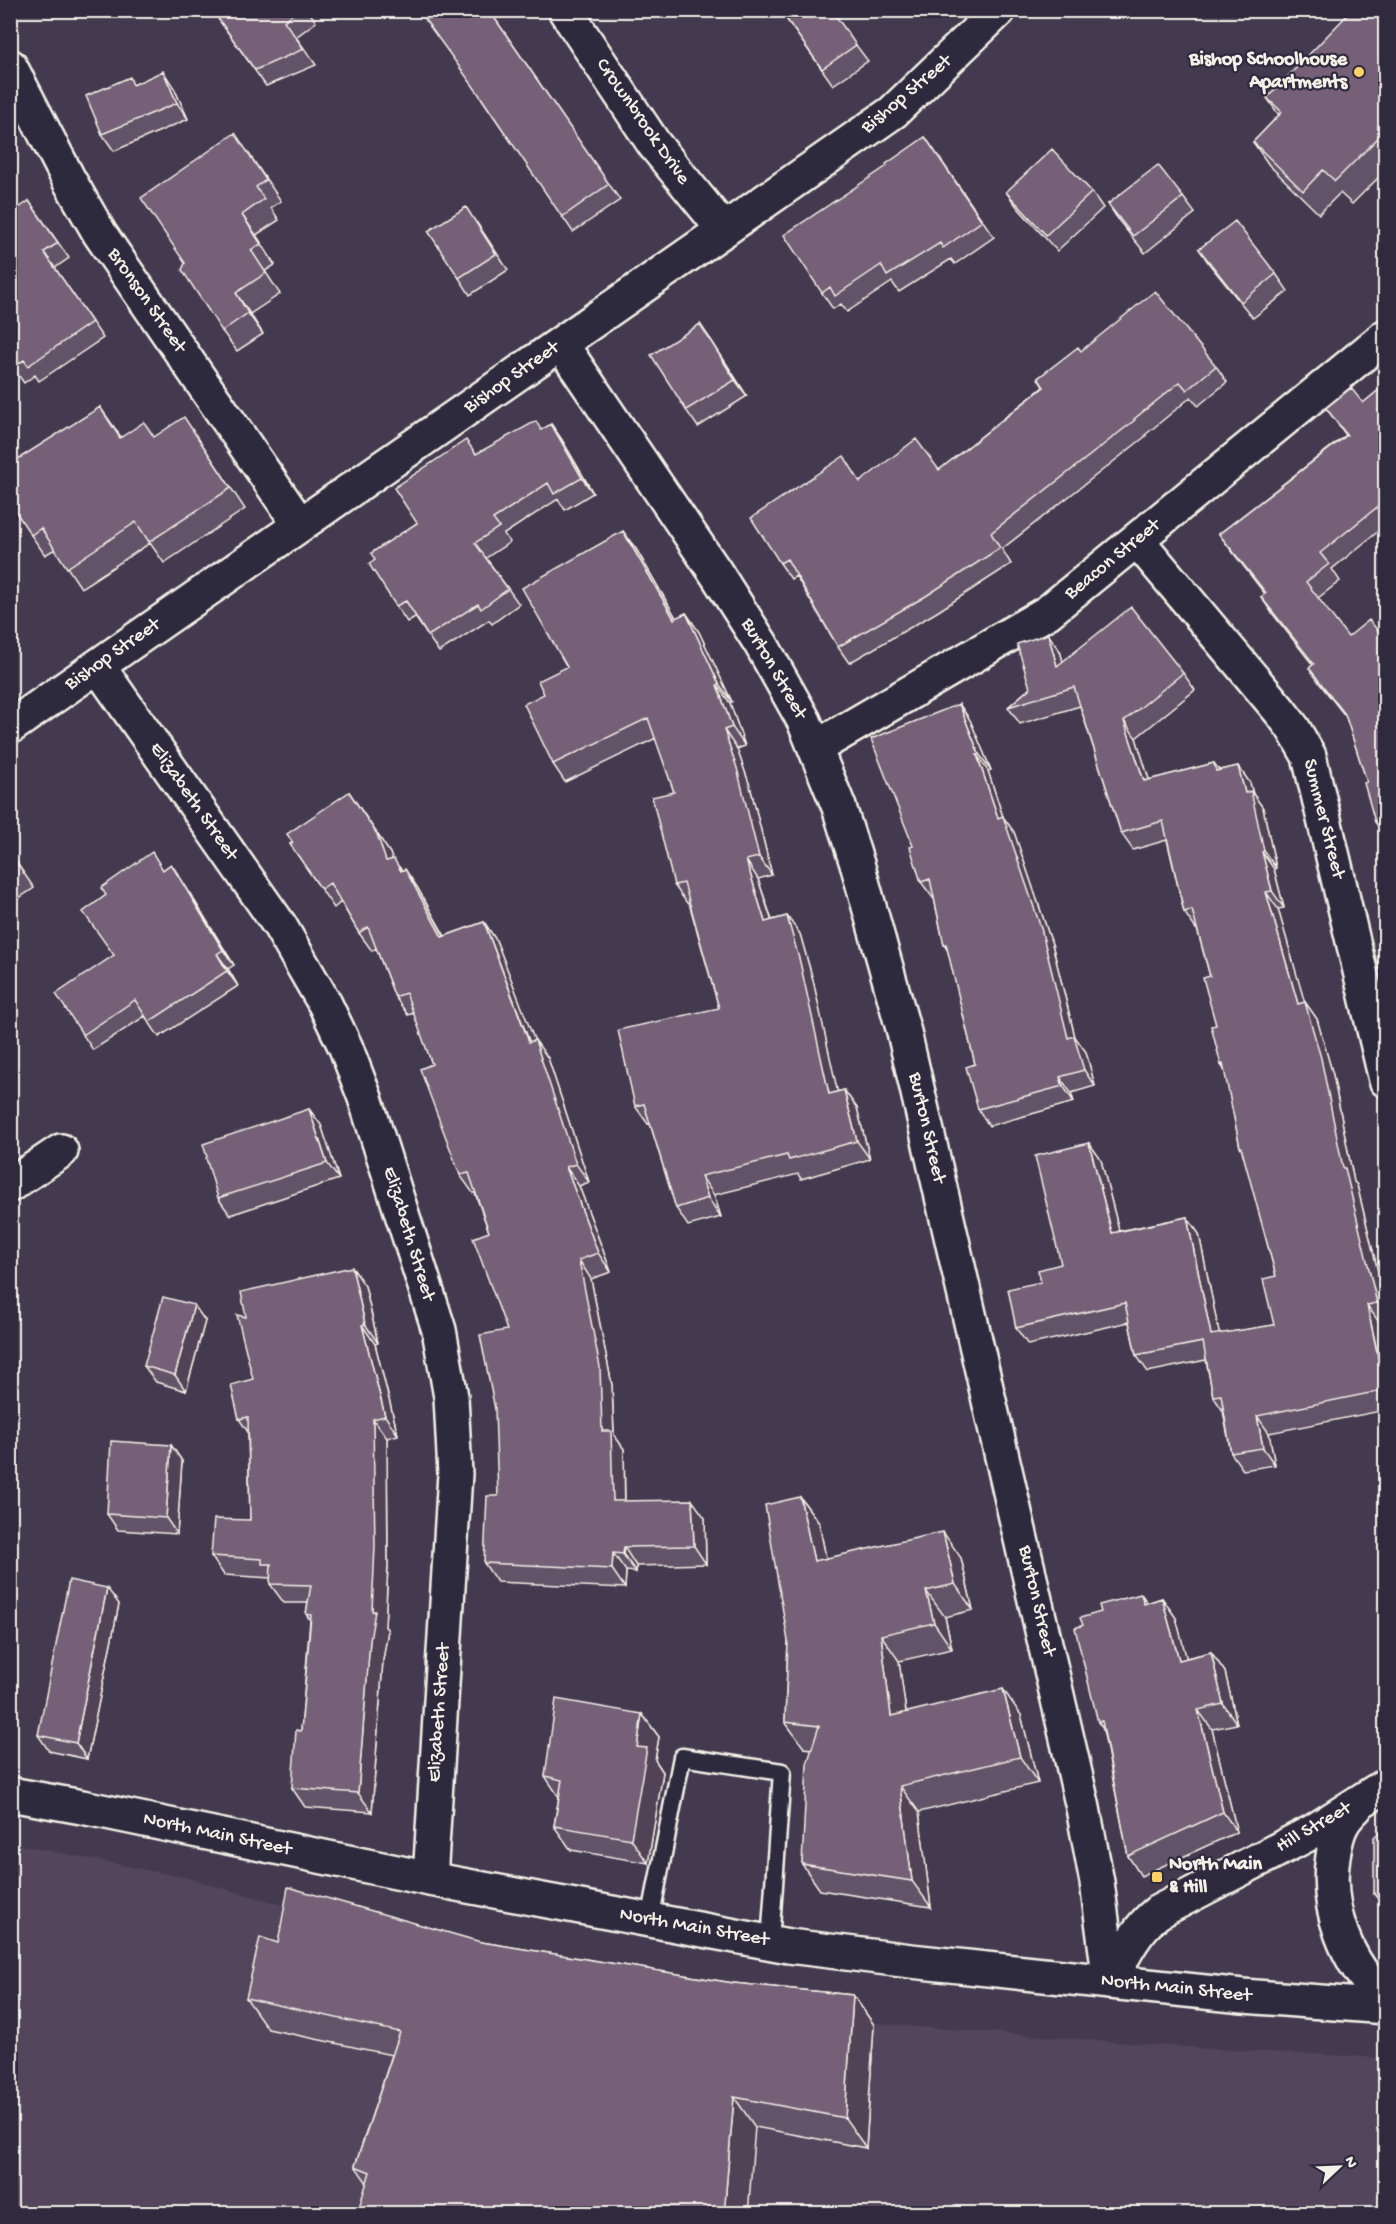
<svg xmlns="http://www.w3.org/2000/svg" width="1396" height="2224" viewBox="0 0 1396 2224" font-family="'Gochi Hand',sans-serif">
<rect width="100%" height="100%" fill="#443a4f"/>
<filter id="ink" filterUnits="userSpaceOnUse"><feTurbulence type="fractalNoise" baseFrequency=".0167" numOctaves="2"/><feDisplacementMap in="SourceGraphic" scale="12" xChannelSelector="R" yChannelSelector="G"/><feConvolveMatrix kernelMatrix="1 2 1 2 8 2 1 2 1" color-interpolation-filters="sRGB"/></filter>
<g filter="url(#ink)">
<path fill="#52455b" d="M 10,1843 L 187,1878 L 516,1971 L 722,2009 L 907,2026 L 1196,2048 L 1385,2058 L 1385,2213 L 11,2213 Z"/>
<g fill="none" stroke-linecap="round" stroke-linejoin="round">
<g stroke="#f4f1e8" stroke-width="21">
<path id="lane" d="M 650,1920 L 682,1757 L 782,1772 L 770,1942"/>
</g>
<g stroke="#f4f1e8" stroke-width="38">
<path id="street" d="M 565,10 L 654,144 L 724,230
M 10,66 L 69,180 L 100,234 L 300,525
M 561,344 L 716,573 L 761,644 L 804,721 L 839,807 L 858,867 L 904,1032 L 1083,1808 L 1097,1882 L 1110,1982
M 1137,540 L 1280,711 L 1293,728 L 1309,756 L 1386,1080
M 98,666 L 280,926 L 325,1004 L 346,1048 L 365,1098 L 439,1330 L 451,1397 L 455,1474 L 430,1879
M 10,727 L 893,112 L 999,10
M 815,748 L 1048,612 L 1386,336
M 10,1185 L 61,1151"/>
</g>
<g stroke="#f4f1e8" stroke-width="38">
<path id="secondary" d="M 10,1794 L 82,1807 L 430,1879 L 789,1946 L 911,1961 L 1243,1996 L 1386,2007
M 1356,1807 C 1352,1811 1347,1816 1344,1821 C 1337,1831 1335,1844 1333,1856 C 1325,1907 1346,1965 1386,1999
M 1110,1982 C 1123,1956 1135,1930 1158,1912 L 1314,1831 L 1386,1785"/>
</g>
<use href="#lane" stroke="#2f2a3d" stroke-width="16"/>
<use href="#street" stroke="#2f2a3d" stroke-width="33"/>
<use href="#secondary" stroke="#2f2a3d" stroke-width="33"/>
</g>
<path fill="#645367" stroke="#f4f1e8" stroke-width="1.5" d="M 225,10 L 308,10 L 316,22 L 296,37 L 316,65 L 266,86 L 217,17 Z
M 489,10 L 620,200 L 573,232 L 482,99 Z
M 780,10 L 856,45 L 868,61 L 833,85 Z
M 1386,10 L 1386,170 L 1352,204 L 1340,193 L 1319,214 L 1269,165 L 1253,142 L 1279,115 L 1267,98 Z
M 135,84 L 174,88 L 188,119 L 114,151 L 102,134 Z
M 925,137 L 994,237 L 955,264 L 951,259 L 899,292 L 892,282 L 847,312 L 841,304 L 833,309 L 822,293 L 887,166 Z
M 249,154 L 281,201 L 271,208 L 279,220 L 256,235 L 275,265 L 265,271 L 280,294 L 250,314 L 263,334 L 237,351 L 222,331 Z
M 1006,192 L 1092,192 L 1103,208 L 1057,251 L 1018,208 Z
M 1183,197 L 1195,213 L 1145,253 L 1119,221 L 1108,204 Z
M 29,201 L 69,258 L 55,268 L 103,338 L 39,381 L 35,375 L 24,383 L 10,363 Z
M 477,223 L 508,270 L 470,295 L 459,278 Z
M 1199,249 L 1276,274 L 1288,291 L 1253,318 L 1210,265 Z
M 711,340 L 747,396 L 698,427 L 686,410 Z
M 1081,351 L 1216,366 L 1227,382 L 1198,406 L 1191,397 L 1145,435 L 1146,436 L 1002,549 L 1011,564 L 937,612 L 849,663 L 838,647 L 796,576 L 791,579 L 780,563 L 861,481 L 939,470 L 1043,387 L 1038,378 Z
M 1386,384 L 1386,525 L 1332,569 L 1340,581 L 1318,598 L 1380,829 L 1375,822 L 1367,782 L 1346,717 L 1320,684 L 1309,668 L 1313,665 L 1272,613 L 1261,597 L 1265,594 L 1231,550 L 1219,534 L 1346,435 L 1326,408 L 1363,403 Z
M 100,407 L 121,437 L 198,438 L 245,509 L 164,563 L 150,543 L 81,588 L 55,549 L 45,555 L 31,535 Z
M 551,424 L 562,440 L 593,493 L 565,510 L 558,499 L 504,534 L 510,542 L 486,558 L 519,604 L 492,624 L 489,620 L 439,652 L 415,617 L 407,622 L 396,606 L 375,560 L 417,523 L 476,454 L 542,430 Z
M 636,549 L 676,618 L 686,613 L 699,632 L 732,702 L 730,703 L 745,746 L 737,749 L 750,786 L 772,875 L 758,879 L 772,920 L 787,916 L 800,934 L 813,980 L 837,1092 L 844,1090 L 857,1108 L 870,1159 L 801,1179 L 798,1174 L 714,1195 L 721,1217 L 688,1226 L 676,1208 L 650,1123 L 648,1124 L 635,1106 L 719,1008 L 689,903 L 687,903 L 674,885 L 674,792 L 656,738 L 565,782 L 553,764 L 567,667 Z
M 1060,651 L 1063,662 L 1183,673 L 1195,690 L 1136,738 L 1149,780 L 1214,763 L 1220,771 L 1238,766 L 1250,783 L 1253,794 L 1263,808 L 1276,868 L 1274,869 L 1284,908 L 1278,909 L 1304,1002 L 1305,1002 L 1317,1019 L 1333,1075 L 1354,1182 L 1357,1185 L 1386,1305 L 1386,1321 L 1379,1322 L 1386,1353 L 1386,1410 L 1269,1433 L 1275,1465 L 1243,1470 L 1231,1453 L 1223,1411 L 1213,1396 L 1206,1360 L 1148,1372 L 1136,1355 L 1129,1322 L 1028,1345 L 1016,1328 L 1041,1282 L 1061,1264 L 1089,1143 L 1101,1160 L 1119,1231 L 1187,1217 L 1199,1234 L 1219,1334 L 1274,1325 L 1276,1276 L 1243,1152 L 1240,1147 L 1225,1071 L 1221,1065 L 1210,976 L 1197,929 L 1196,929 L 1184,912 L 1167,840 L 1133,850 L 1121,833 L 1080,706 L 1020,724 L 1008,707 L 1030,688 Z
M 959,704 L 970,720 L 991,770 L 988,771 L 1003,817 L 1014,832 L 1052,944 L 1075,1037 L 1086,1052 L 1095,1086 L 1071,1093 L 1074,1102 L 989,1126 L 978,1109 L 975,1064 L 948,951 L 944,945 L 934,898 L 933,898 L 921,882 L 913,846 Z
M 349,792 L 390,853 L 392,859 L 417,887 L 445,936 L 484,922 L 496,940 L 534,1040 L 548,1058 L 589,1182 L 579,1186 L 611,1272 L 591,1279 L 612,1385 L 614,1435 L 624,1449 L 625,1501 L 705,1518 L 706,1564 L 636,1566 L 636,1572 L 626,1571 L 625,1588 L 497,1582 L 484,1563 L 498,1496 L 507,1330 L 489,1232 L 475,1193 L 473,1193 L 460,1175 L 432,1064 L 414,1013 L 408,1015 L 395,997 L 376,948 L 372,951 L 359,933 L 341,902 L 334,908 L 290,844 Z
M 10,853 L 34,888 L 10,904 Z
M 171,864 L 181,879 L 234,965 L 228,969 L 238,986 L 159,1037 L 145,1016 L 93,1050 L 83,1035 L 114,955 L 164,869 Z
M 309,1109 L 321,1125 L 339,1179 L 230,1215 L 218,1198 Z
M 365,1286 L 378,1343 L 375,1344 L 398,1435 L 387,1438 L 388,1565 L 385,1627 L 388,1630 L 383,1660 L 372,1812 L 305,1807 L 292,1788 L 301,1731 L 310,1620 L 306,1614 L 308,1603 L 284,1603 L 270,1584 L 271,1578 L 224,1575 L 211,1556 L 250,1520 L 248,1432 L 239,1419 L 253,1379 L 246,1317 Z
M 205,1321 L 186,1391 L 156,1382 L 144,1366 Z
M 171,1445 L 182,1461 L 177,1534 L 118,1530 L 107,1514 Z
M 800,1497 L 819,1523 L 826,1558 L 961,1558 L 973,1610 L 945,1617 L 952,1649 L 899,1661 L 906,1712 L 1021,1715 L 1038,1783 L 919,1812 L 931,1907 L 820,1890 L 802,1864 L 812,1749 L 804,1748 L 785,1722 L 788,1641 Z
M 1141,1594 L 1147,1603 L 1162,1598 L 1176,1618 L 1186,1658 L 1211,1652 L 1225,1672 L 1237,1724 L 1212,1729 L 1237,1832 L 1141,1876 L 1128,1856 L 1103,1729 L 1098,1722 L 1083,1625 L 1101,1612 Z
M 119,1604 L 87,1759 L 49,1751 L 38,1735 Z
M 642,1714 L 659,1737 L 655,1760 L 663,1772 L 648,1863 L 571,1850 L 554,1826 L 559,1797 L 545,1776 Z
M 1386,1826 L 1386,1909 L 1374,1894 Z
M 481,1942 L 733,1983 L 853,1995 L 874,2025 L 866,2148 L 755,2127 L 367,2183 L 355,2166 L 392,2055 L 268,2029 L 246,1998 L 278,1943 Z"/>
<path fill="#514354" stroke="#f4f1e8" stroke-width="1.5" d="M 163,71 L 174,88 L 188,119 L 177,103 Z
M 242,215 L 256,235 L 275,265 L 261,244 Z
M 236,293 L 250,314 L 263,334 L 248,313 Z
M 700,324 L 711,340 L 747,396 L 735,380 Z
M 551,424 L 562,440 L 593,493 L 582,478 Z
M 623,531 L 636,549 L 687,637 L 674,619 Z
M 686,613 L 699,632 L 732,702 L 719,684 Z
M 1048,634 L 1060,651 L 1069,683 L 1057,666 Z
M 717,685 L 730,703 L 745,746 L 732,727 Z
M 959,704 L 970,720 L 991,770 L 979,754 Z
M 1124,721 L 1136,738 L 1155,798 L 1144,781 Z
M 724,730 L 737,749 L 750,786 L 772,875 L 759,857 Z
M 977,755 L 988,771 L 1003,817 L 1014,832 L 1052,944 L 1075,1037 L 1086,1052 L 1095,1086 L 1084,1070 L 1068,1038 L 998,818 Z
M 1238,766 L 1250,783 L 1253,794 L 1263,808 L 1276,868 L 1264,851 L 1245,793 Z
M 349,792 L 390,853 L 399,879 L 386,861 Z
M 1262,852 L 1274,869 L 1284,908 L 1272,891 Z
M 746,860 L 758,879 L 778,940 L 765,922 Z
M 171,864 L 181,879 L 234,965 L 223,950 Z
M 405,869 L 417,887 L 455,956 L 442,937 Z
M 1266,892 L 1278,909 L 1310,1021 L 1298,1004 Z
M 787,916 L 800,934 L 813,980 L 842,1112 L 829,1094 Z
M 484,922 L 496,940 L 539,1052 L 535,1040 L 548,1058 L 589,1182 L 576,1164 Z
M 217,954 L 228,969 L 238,986 L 227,971 Z
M 1305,1002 L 1317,1019 L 1333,1075 L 1354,1182 L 1357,1185 L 1386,1305 L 1386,1315 L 1377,1303 L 1343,1168 Z
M 1060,1077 L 1071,1093 L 1074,1102 L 1063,1086 Z
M 844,1090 L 857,1108 L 870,1159 L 857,1141 Z
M 309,1109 L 321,1125 L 339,1179 L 327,1163 Z
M 1089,1143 L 1101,1160 L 1124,1250 L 1112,1233 Z
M 566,1167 L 579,1186 L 611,1272 L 598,1253 Z
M 701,1176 L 714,1195 L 721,1217 L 708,1198 Z
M 1187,1217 L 1199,1234 L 1223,1352 L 1211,1335 Z
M 579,1260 L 591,1279 L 612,1385 L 614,1435 L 624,1449 L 625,1519 L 613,1501 L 602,1431 Z
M 352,1267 L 365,1286 L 378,1343 L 365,1324 Z
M 194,1305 L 205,1321 L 186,1391 L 175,1375 Z
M 1367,1305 L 1379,1322 L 1386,1353 L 1386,1391 Z
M 362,1325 L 375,1344 L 398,1435 L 385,1416 Z
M 1257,1416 L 1269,1433 L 1275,1465 L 1263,1448 Z
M 373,1419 L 387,1438 L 388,1565 L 385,1627 L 388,1630 L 383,1660 L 372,1812 L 358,1793 L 372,1611 Z
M 171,1445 L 182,1461 L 177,1534 L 166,1518 Z
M 800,1497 L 819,1523 L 832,1587 L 814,1561 Z
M 692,1500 L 705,1518 L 706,1564 L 694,1546 Z
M 943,1532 L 961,1558 L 973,1610 L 955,1584 Z
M 624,1547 L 636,1566 L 636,1572 L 623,1554 Z
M 613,1553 L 626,1571 L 625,1588 L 612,1569 Z
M 107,1588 L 119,1604 L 87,1759 L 76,1743 Z
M 926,1591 L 945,1617 L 952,1649 L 934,1623 Z
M 1141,1594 L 1155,1614 L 1144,1604 Z
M 1162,1598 L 1176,1618 L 1192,1679 L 1179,1660 Z
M 881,1635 L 899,1661 L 910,1742 L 891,1716 Z
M 1211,1652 L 1225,1672 L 1237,1724 L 1223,1704 Z
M 1003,1689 L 1021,1715 L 1038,1783 L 1020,1757 Z
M 1198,1710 L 1212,1729 L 1237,1832 L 1223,1812 Z
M 642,1714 L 659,1737 L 655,1760 L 663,1772 L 648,1863 L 631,1839 L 637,1747 Z
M 900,1786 L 919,1812 L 931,1907 L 912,1881 Z
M 853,1995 L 874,2025 L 866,2148 L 845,2118 Z
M 734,2097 L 755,2127 L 748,2214 L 724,2214 Z"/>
<path fill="#746078" stroke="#f4f1e8" stroke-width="1.5" d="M 225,10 L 298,10 L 284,21 L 304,49 L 255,70 L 217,17 Z
M 418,10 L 489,10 L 609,184 L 562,217 L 476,90 Z
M 780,10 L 832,10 L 856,45 L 822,69 Z
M 1352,10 L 1386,10 L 1386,130 L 1335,181 L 1323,170 L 1303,191 L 1253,142 L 1282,112 L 1267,98 Z
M 163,71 L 177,103 L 102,134 L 86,96 L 130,77 L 133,85 Z
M 235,133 L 266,180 L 256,187 L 264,199 L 242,215 L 261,244 L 251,250 L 266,273 L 236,293 L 248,313 L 222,331 L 182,270 L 185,263 L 141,198 Z
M 925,137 L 982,221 L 943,248 L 940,243 L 887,276 L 881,265 L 835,296 L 830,287 L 822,293 L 784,235 L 887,166 L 886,164 Z
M 1052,149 L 1092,192 L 1046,235 L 1006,192 Z
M 1158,165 L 1183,197 L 1133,236 L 1108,204 Z
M 29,201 L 58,243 L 44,252 L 92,322 L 28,366 L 24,360 L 13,367 L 10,363 L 10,214 Z
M 466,207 L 496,254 L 459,278 L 428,231 Z
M 1235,221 L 1276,274 L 1241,302 L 1199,249 Z
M 1155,291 L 1216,366 L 1187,390 L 1180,382 L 1134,419 L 1135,420 L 991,533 L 1000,548 L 926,596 L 838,647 L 787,559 L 780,563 L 751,518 L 844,456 L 860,482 L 916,439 L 939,470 L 1044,387 L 1038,378 L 1078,347 L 1081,351 Z
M 700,324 L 735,380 L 686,410 L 651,355 Z
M 1386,384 L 1386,500 L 1320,553 L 1329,564 L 1306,582 L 1348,637 L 1369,620 L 1386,640 L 1386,853 L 1379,821 L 1375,822 L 1364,783 L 1367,782 L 1345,714 L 1309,668 L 1314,664 L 1261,597 L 1266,593 L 1219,534 L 1347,435 L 1326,408 L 1351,388 L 1363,403 Z
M 100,407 L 120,438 L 144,422 L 154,437 L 184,417 L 231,488 L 149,542 L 136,522 L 67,568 L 41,528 L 31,535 L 10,503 L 10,464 Z
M 536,421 L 541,430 L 551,424 L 582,478 L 554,494 L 548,483 L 493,519 L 499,527 L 475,543 L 508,589 L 481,609 L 478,604 L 428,636 L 406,601 L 396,606 L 369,564 L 375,560 L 371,553 L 417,523 L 394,488 L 466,440 L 476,454 Z
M 623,531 L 674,619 L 686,613 L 719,684 L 717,685 L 732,727 L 724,730 L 737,768 L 759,857 L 746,860 L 765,922 L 787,916 L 800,962 L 829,1094 L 844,1090 L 857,1141 L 789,1160 L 787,1155 L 701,1176 L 708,1198 L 676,1208 L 644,1104 L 635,1106 L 618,1030 L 719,1008 L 684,883 L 674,885 L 652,797 L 674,792 L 648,718 L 553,764 L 524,704 L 544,694 L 538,681 L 567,667 L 522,588 Z
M 1131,607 L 1183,673 L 1124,721 L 1144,781 L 1214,763 L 1216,771 L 1238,766 L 1245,793 L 1251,791 L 1264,851 L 1262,852 L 1272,891 L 1266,892 L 1298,1004 L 1305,1002 L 1321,1058 L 1343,1168 L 1345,1168 L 1377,1303 L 1367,1305 L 1385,1390 L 1257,1416 L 1263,1448 L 1231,1453 L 1221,1395 L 1213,1396 L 1203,1342 L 1136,1355 L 1125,1303 L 1016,1328 L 1008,1289 L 1041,1282 L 1038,1270 L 1061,1264 L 1035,1156 L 1089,1143 L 1112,1233 L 1187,1217 L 1211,1335 L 1274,1325 L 1263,1279 L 1276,1276 L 1241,1147 L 1240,1147 L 1223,1064 L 1221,1065 L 1211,1026 L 1216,1025 L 1203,978 L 1210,976 L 1192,910 L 1184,912 L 1163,821 L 1121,833 L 1074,687 L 1008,707 L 1030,688 L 1017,644 L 1048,634 L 1057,666 Z
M 959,704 L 979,754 L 977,755 L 998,818 L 1003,816 L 1041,928 L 1068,1038 L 1074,1036 L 1084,1070 L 1060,1077 L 1063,1086 L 978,1109 L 966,1067 L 975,1064 L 946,944 L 944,945 L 930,879 L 921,882 L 910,847 L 913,846 L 871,739 Z
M 349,792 L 377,834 L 386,861 L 394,859 L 401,871 L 405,869 L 442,937 L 484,922 L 529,1042 L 535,1040 L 576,1164 L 566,1167 L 598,1253 L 579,1260 L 600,1367 L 602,1431 L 611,1431 L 613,1501 L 692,1500 L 694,1546 L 624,1547 L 623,1554 L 613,1553 L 612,1569 L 484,1563 L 487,1496 L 498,1496 L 495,1409 L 480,1335 L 507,1330 L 473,1238 L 489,1232 L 469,1173 L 460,1175 L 420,1069 L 432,1064 L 406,993 L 395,997 L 368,927 L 359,933 L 330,883 L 321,889 L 290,844 L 293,843 L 287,834 Z
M 152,852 L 163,870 L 171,864 L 223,950 L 217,954 L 227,971 L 149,1022 L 135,1000 L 83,1035 L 56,994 L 114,955 L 83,912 L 106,895 L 101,888 Z
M 10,854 L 18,864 L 10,869 Z
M 309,1109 L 327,1163 L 218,1198 L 206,1158 L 207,1157 L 203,1144 Z
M 352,1267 L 365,1324 L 362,1325 L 385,1416 L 373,1419 L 375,1546 L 372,1611 L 375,1611 L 370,1641 L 358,1793 L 292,1788 L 296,1730 L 301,1731 L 311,1615 L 306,1614 L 311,1585 L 270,1584 L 271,1564 L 262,1564 L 262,1559 L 211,1556 L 214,1519 L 250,1520 L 248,1417 L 239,1419 L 231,1385 L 253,1379 L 237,1315 L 246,1317 L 241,1292 Z
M 163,1297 L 194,1305 L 175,1375 L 144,1366 Z
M 111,1441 L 171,1445 L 166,1518 L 107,1514 Z
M 800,1497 L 814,1561 L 943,1532 L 955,1584 L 926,1591 L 934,1623 L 881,1635 L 891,1716 L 1003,1689 L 1020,1757 L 900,1786 L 912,1881 L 802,1864 L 807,1764 L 819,1726 L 785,1722 L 788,1641 L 765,1505 Z
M 69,1580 L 107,1588 L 76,1743 L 38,1735 Z
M 1141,1594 L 1144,1604 L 1162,1598 L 1179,1660 L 1211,1652 L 1223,1704 L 1198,1710 L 1223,1812 L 1128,1856 L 1102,1721 L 1098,1722 L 1075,1628 L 1083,1625 L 1080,1618 L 1101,1612 L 1099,1605 Z
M 556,1699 L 642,1714 L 637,1747 L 647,1748 L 631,1839 L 554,1826 L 562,1780 L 545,1776 Z
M 1386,1826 L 1386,1904 L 1374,1894 L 1374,1837 Z
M 288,1887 L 481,1942 L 733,1983 L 853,1995 L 845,2118 L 734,2097 L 724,2214 L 357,2214 L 370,2172 L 355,2166 L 400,2032 L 246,1998 L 260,1937 L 278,1943 Z"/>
</g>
<g fill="#ffd166" stroke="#2f2a3d" stroke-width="2">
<circle cx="1359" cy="72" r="6"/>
<rect x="1151" y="1871" width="12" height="12" rx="3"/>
</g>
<g text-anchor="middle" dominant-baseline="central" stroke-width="4.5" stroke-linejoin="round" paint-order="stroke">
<g font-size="20" font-weight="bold" fill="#f4f1e8" stroke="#2f2a3d" text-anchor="end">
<text x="1347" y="60">Bishop Schoolhouse<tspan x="1347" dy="23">Apartments</tspan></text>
<text x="1169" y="1865" text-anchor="start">North Main<tspan x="1169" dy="23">&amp; Hill</tspan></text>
</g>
<g font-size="20" fill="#f4f1e8" stroke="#2f2a3d">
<text transform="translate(907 95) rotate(-40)">Bishop Street</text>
<text transform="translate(642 122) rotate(55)">Crownbrook Drive</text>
<text transform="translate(146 301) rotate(55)">Bronson Street</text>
<text transform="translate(512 378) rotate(-35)">Bishop Street</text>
<text transform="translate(1113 560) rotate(-39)">Beacon Street</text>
<text transform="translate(113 655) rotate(-35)">Bishop Street</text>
<text transform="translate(773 669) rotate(60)">Burton Street</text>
<text transform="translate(193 802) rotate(55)">Elizabeth Street</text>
<text transform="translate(1323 819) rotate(76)">Summer Street</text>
<text transform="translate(926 1128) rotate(77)">Burton Street</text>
<text transform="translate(408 1234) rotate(73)">Elizabeth Street</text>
<text transform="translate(1036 1601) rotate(77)">Burton Street</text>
<text transform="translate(440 1713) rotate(-86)">Elizabeth Street</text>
<text transform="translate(1314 1828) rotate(-30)">Hill Street</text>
<text transform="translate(217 1835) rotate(12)">North Main Street</text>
<text transform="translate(694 1928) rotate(10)">North Main Street</text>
<text transform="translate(1176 1989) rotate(6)">North Main Street</text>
</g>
</g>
<rect width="1396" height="2224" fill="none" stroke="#2f2a3d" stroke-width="36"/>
<rect x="18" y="18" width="1360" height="2188" fill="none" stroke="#f4f1e8" stroke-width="2" filter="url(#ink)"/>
<g transform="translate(1339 2167) rotate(67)" stroke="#2f2a3d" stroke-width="4.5" paint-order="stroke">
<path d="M0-4.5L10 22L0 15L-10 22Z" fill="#f4f1e8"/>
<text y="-9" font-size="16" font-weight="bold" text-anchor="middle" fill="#f4f1e8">N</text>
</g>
</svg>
